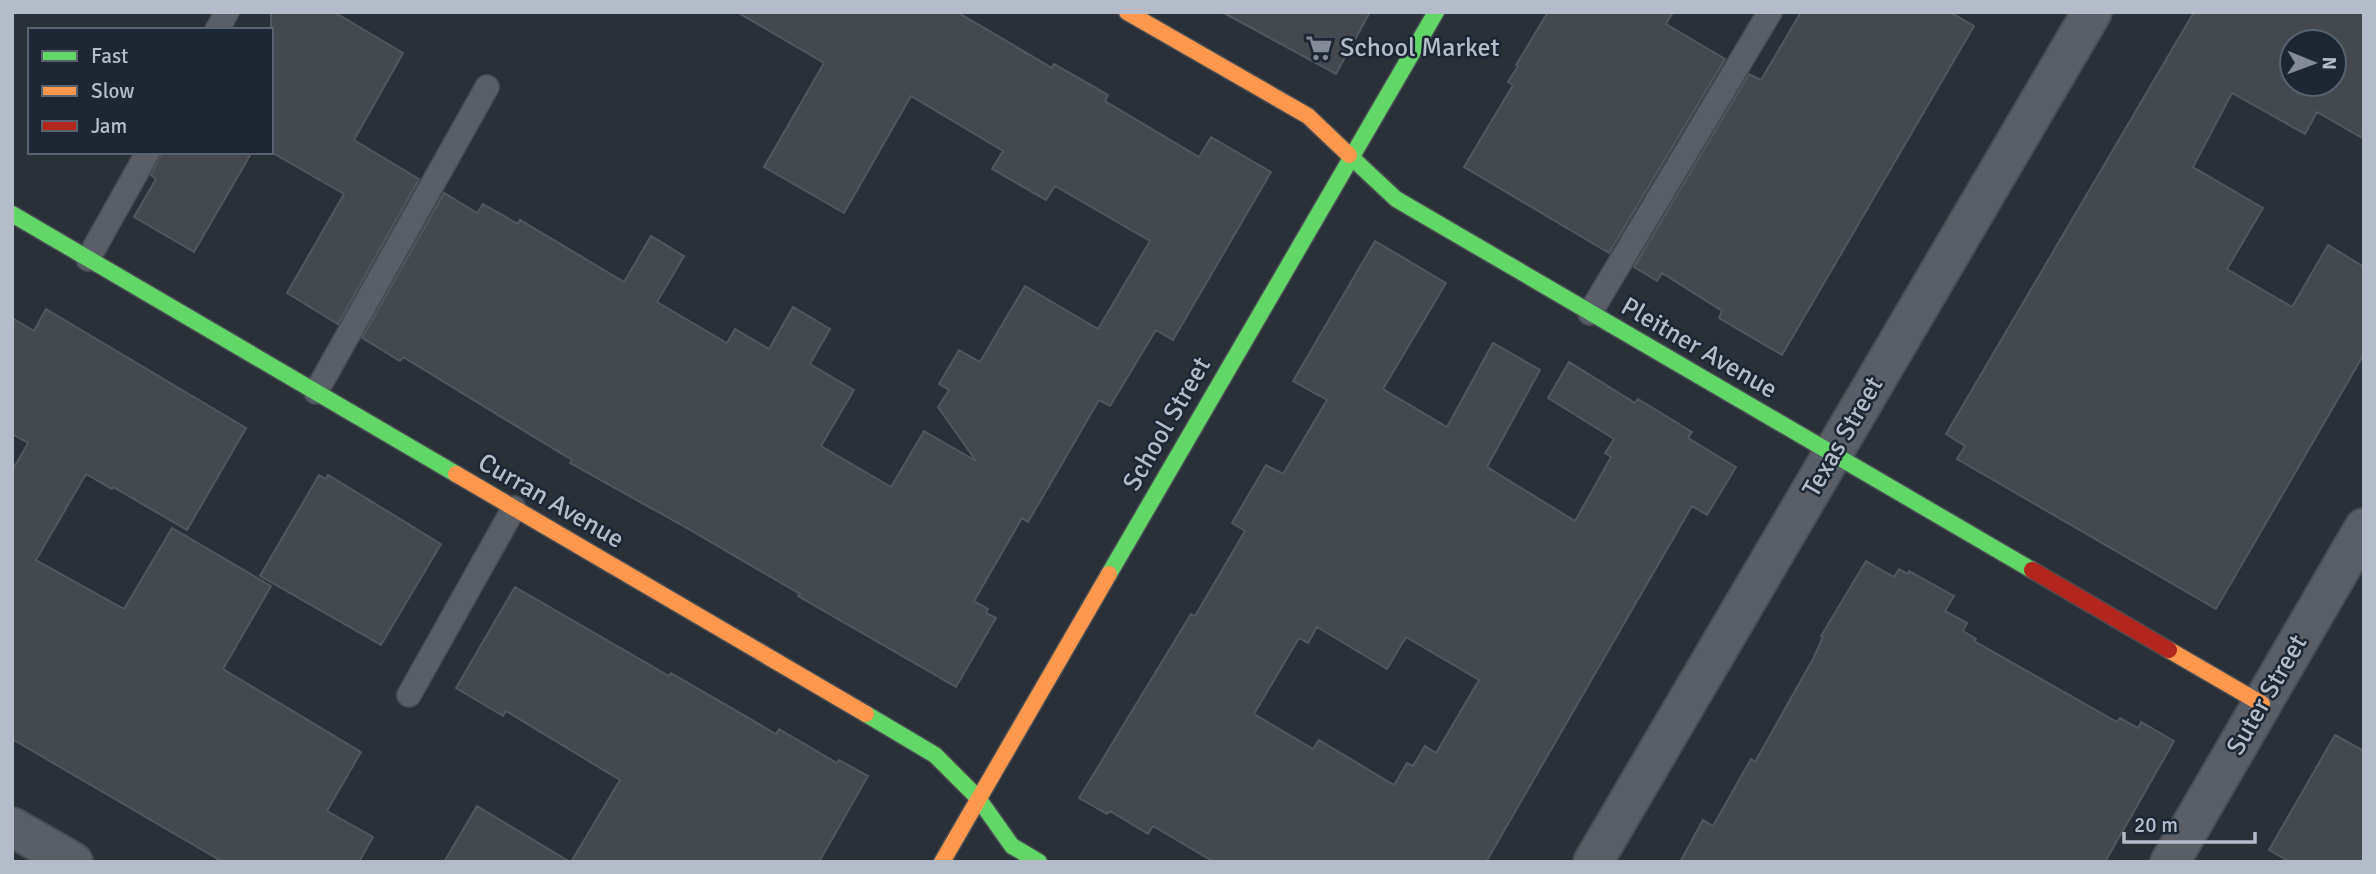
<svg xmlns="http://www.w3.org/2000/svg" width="2376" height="874" viewBox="0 0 2376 874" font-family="Signika,sans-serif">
<rect width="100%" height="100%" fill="#2a3038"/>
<path fill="#444950" stroke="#52575f" stroke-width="2" fill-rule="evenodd" d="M 271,12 L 334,12 L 403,53 L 354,140 L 419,179 L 338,324 L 287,293 L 344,194 L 271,152 Z
M 737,12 L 957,12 L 1052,68 L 1054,64 L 1108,95 L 1105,101 L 1199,157 L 1211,137 L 1271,172 L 1173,340 L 1156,330 L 1110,406 L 1099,400 L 1028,522 L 1022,518 L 974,601 L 988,609 L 986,613 L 996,618 L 956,687 L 798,596 L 800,594 L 685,527 L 570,463 L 572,460 L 403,357 L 400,361 L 362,338 L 444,193 L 477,213 L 483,204 L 518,224 L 520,220 L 624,282 L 651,236 L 684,256 L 657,302 L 727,343 L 735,329 L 769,349 L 793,307 L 830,329 L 810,364 L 854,390 L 821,446 L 891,487 L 924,431 L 976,461 L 938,407 L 949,390 L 939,384 L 959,350 L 980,362 L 1025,286 L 1098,329 L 1150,241 L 1055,186 L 1046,200 L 992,169 L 1003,151 L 911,96 L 844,213 L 764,167 L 824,63 Z
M 1222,12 L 1370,12 L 1336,74 Z
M 1548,12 L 1673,12 L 1666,24 L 1725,59 L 1609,253 L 1464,167 L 1513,85 L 1508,82 L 1518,66 L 1516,65 Z
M 1801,12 L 1950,12 L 1974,26 L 1782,355 L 1719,318 L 1722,311 L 1662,273 L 1657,281 L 1634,267 L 1749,74 L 1761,80 Z
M 2194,12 L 2364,12 L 2364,139 L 2317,112 L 2305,134 L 2232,93 L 2193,167 L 2263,208 L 2227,269 L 2292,307 L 2328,245 L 2364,267 L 2364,354 L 2216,609 L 1957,459 L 1965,446 L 1946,434 ZM 2292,42 L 2334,42 L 2334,84 L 2292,84 Z
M 162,152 L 252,152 L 194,252 L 134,217 L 156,179 L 151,175 Z
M 1375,241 L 1446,283 L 1383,389 L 1447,427 L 1493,343 L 1540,370 L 1487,467 L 1575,521 L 1611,457 L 1605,453 L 1614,439 L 1548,398 L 1569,362 L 1635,403 L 1638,399 L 1692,432 L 1688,438 L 1736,467 L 1707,515 L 1692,506 L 1486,862 L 1214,862 L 1153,826 L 1148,834 L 1110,811 L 1107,814 L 1079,798 L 1191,614 L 1195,616 L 1245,531 L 1232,523 L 1266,465 L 1283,474 L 1327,400 L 1293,381 ZM 1317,627 L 1387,669 L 1406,637 L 1479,680 L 1436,753 L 1425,746 L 1413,766 L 1407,763 L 1394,785 L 1319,740 L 1313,749 L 1254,714 L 1299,638 L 1308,643 Z
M 46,309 L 246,428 L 187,530 L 113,487 L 112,489 L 86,474 L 36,560 L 124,609 L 172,528 L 271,586 L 223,669 L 361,752 L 327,811 L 373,837 L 359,862 L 223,862 L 12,739 L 12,471 L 28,443 L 12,434 L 12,318 L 34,331 Z
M 319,475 L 326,479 L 328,475 L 441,544 L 381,645 L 260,576 Z
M 1866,561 L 1894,577 L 1899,569 L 1908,574 L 1909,571 L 1954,596 L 1945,611 L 1967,623 L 1963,631 L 1976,639 L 1974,641 L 2117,722 L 2120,718 L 2138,728 L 2141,722 L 2174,741 L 2105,862 L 1680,862 L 1703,820 L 1713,826 L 1751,759 L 1755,762 L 1813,659 L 1823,637 L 1821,636 Z
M 515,587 L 669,676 L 671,673 L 776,734 L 779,729 L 837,763 L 839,760 L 868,776 L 819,862 L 571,862 L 620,780 L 506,711 L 503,716 L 456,688 Z
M 2335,735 L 2364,751 L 2364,862 L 2290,862 L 2269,850 Z
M 477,806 L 570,862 L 444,862 Z"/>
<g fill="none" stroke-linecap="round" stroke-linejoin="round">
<g stroke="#484c53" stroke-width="26">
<path id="lane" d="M 217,30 L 227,12
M 88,259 L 148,152
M 1590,313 L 1770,12
M 316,392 L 487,87
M 409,695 L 514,508"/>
</g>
<g stroke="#484c53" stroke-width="42">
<path id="street" d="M 12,827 L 73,862
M 1593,862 L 2092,12
M 2170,862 L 2364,528"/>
</g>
<g stroke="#484c53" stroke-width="19">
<path id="fast" d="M 1349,155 L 1396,199 L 2032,570
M 12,214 L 456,474
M 1109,574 L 1436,12
M 866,714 L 935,755 L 978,798 L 1012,846 L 1039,862"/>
</g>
<g stroke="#484c53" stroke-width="19">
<path id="slow" d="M 1127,12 L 1308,116 L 1349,155
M 456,474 L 866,714
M 2169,650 L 2262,704
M 942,862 L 1109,574"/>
</g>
<g stroke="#484c53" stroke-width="19">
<path id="jam" d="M 2032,570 L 2169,650"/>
</g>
<use href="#lane" stroke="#5a5e66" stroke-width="23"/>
<use href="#street" stroke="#5a5e66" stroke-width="38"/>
<use href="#fast" stroke="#63d668" stroke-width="16"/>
<use href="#slow" stroke="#ff974d" stroke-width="16"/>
<use href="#jam" stroke="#b3261e" stroke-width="16"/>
</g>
<defs>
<g id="supermarket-bare" transform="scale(2.1)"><path d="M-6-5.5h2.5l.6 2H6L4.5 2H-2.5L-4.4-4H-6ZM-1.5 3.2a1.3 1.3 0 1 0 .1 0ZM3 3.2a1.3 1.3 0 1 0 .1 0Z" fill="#848b96" stroke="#1d2633" stroke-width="2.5" paint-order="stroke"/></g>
</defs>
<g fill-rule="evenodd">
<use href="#supermarket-bare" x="1319" y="48"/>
</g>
<g text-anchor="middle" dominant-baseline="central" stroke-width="5" stroke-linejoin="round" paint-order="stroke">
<g font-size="26" fill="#b4bcc9" stroke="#1d2633" text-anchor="start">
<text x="1340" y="48">School Market</text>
</g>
<g font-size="26" fill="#b4bcc9" stroke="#1d2633">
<text transform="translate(1699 348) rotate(30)">Pleitner Avenue</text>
<text transform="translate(1167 424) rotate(-60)">School Street</text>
<text transform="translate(1843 437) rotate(-60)">Texas Street</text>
<text transform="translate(551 501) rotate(30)">Curran Avenue</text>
<text transform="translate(2267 695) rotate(-60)">Suter Street</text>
</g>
</g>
<rect width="2376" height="874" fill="none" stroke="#b4bcc9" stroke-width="28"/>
<rect x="28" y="28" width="245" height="126" fill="#1d2633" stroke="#59626f" stroke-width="2"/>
<rect x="42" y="51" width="35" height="10" fill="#63d668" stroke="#59626f" stroke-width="2"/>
<text x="91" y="63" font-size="21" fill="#b4bcc9">Fast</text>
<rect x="42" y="86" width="35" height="10" fill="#ff974d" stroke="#59626f" stroke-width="2"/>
<text x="91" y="98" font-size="21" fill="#b4bcc9">Slow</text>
<rect x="42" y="121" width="35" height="10" fill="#b3261e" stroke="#59626f" stroke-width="2"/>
<text x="91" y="133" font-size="21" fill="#b4bcc9">Jam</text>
<g transform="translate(2313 63) rotate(91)"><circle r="33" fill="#1d2633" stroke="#59626f" stroke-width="2"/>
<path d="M0-5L12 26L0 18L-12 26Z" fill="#848b96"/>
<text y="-10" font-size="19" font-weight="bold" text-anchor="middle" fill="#b4bcc9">N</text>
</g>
<path d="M2124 832v10h131v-10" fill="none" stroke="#b4bcc9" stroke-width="3.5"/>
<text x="2134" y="832" font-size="21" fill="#b4bcc9" stroke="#1d2633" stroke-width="5" paint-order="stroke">20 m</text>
</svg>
